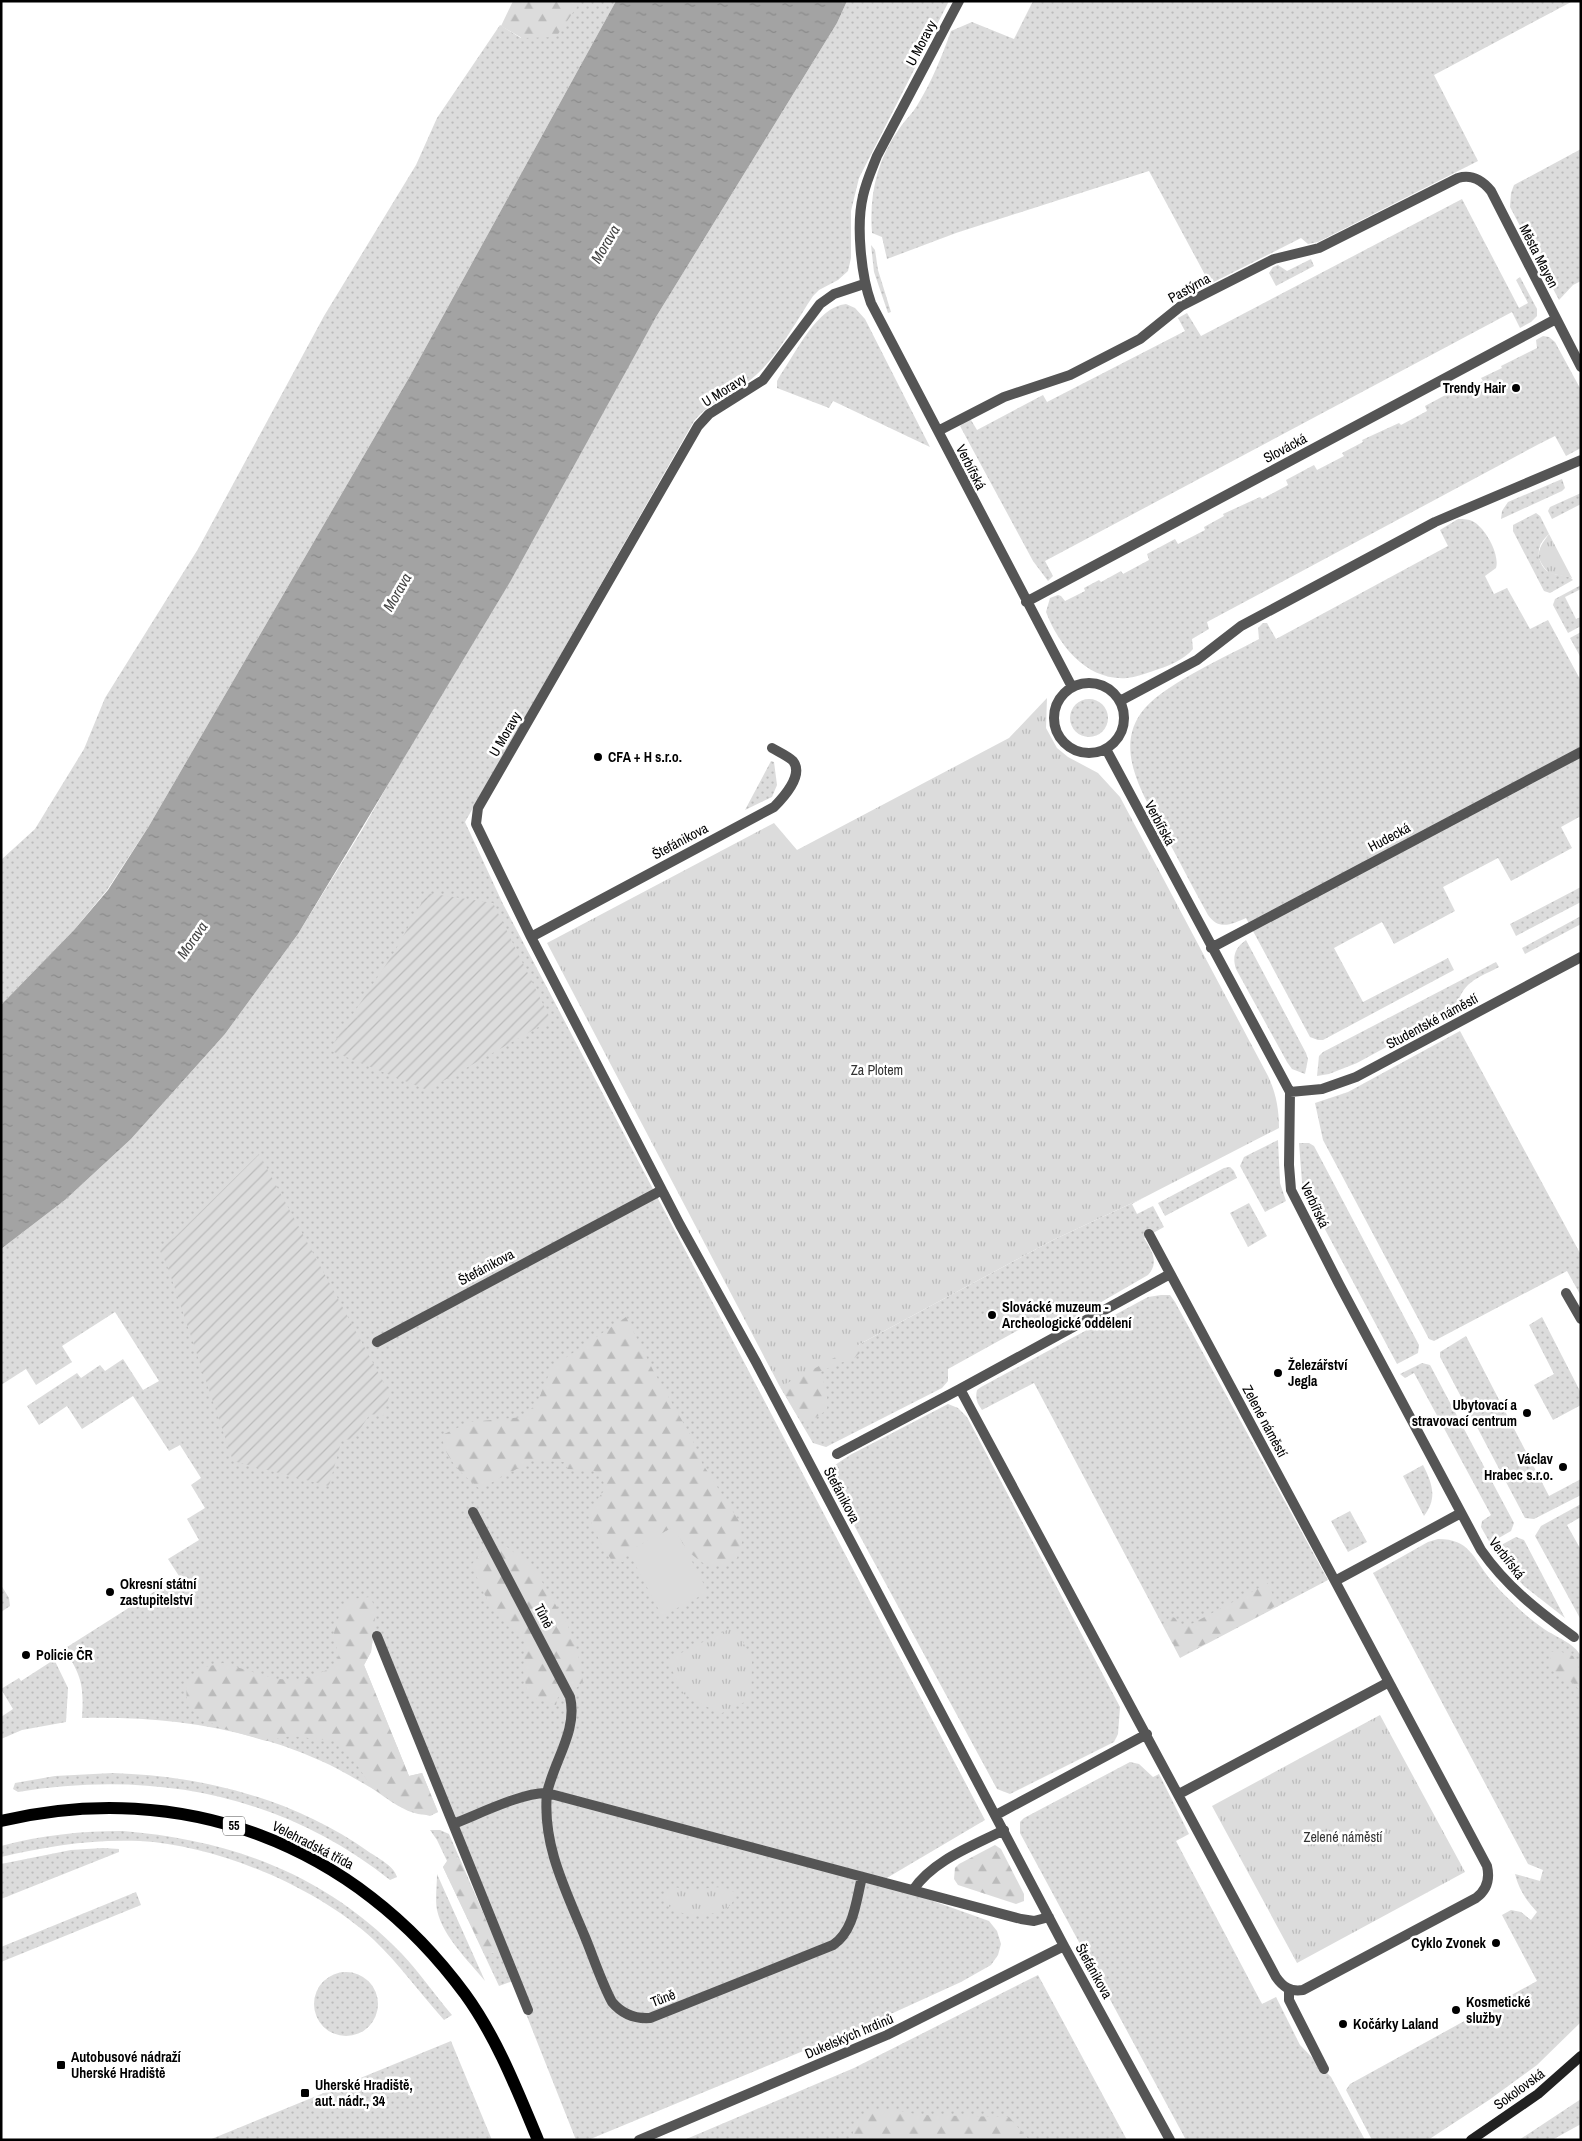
<svg xmlns="http://www.w3.org/2000/svg" width="1582" height="2141" viewBox="0 0 1582 2141" font-family="'Archivo Narrow',sans-serif">
<defs>
<pattern id="grass-dots" width="8" height="8" patternUnits="userSpaceOnUse" patternTransform="scale(1.25)"><rect width="8" height="8" fill="#dcdcdc"/><path d="M2 2h.1M6 6h.1" fill="none" stroke="#bbb" stroke-width="1.8" stroke-linecap="round"/></pattern>
<pattern id="forest-firs" width="22" height="20" patternUnits="userSpaceOnUse" patternTransform="scale(1.25)"><rect width="22" height="20" fill="#dcdcdc"/><path d="M5 1l3.5 6h-7zM16 11l3.5 6h-7z" fill="#bbb"/></pattern>
<pattern id="park-tufts" width="24" height="20" patternUnits="userSpaceOnUse" patternTransform="scale(1.25)"><rect width="24" height="20" fill="#dcdcdc"/><path d="M3 7l-1-3M5 7V3M7 7l1-3M15 17l-1-3M17 17v-4M19 17l1-3" fill="none" stroke="#bbb"/></pattern>
<pattern id="garden-furrows" width="10" height="10" patternUnits="userSpaceOnUse" patternTransform="scale(1.25)"><rect width="10" height="10" fill="#dcdcdc"/><path d="M-1 1l2-2M0 10L10 0M9 11l2-2" fill="none" stroke="#bbb"/></pattern>
<pattern id="water-ripples" width="26" height="14" patternUnits="userSpaceOnUse" patternTransform="scale(1.25)"><rect width="26" height="14" fill="#a3a3a3"/><path d="M2 4q2-2 4 0t4 0M15 11q2-2 4 0t4 0" fill="none" stroke="#8b8b8b"/></pattern>
</defs>
<rect width="100%" height="100%" fill="#fff"/>
<path fill="url(#grass-dots)" d="M 515,1 L 616,1 L 410,376 L 149,826 L 107,890 L 74,930 L 1,1005 L 1,860 L 35,829 L 84,749 L 105,698 L 198,549 L 324,316 L 416,165 L 437,118 L 500,25 L 521,38 Z
M 847,1 L 949,1 L 859,178 L 851,211 L 851,258 L 848,271 L 838,280 L 819,290 L 813,296 C 797,320 777,357 756,375 C 737,393 710,401 694,421 L 465,822 L 503,904 L 985,1820 L 880,1882 L 989,1921 L 997,1931 L 1001,1944 L 998,1955 L 991,1965 L 961,1982 L 871,2023 L 588,2140 L 576,2140 L 513,1981 L 499,1986 L 443,1867 L 447,1861 L 437,1840 L 430,1830 L 440,1830 L 449,1834 L 508,1970 L 374,1630 L 371,1652 L 364,1665 L 409,1776 L 422,1773 L 438,1812 C 415,1822 391,1801 373,1789 C 359,1781 344,1772 330,1765 C 252,1728 167,1716 82,1718 C 84,1686 82,1676 64,1649 L 179,1576 L 168,1559 L 199,1540 L 187,1519 L 205,1508 L 191,1485 L 201,1478 L 180,1445 L 169,1451 L 133,1396 L 82,1429 L 67,1406 L 39,1425 L 27,1406 L 77,1373 L 81,1378 L 100,1365 L 105,1371 L 123,1359 L 143,1390 L 159,1381 L 115,1312 L 62,1346 L 72,1362 L 36,1385 L 26,1369 L 1,1385 L 1,1249 L 65,1200 L 131,1139 L 225,1034 L 298,934 L 362,830 L 656,317 L 837,23 Z
M 1033,1 L 1573,1 L 1434,75 L 1478,161 L 1318,242 L 1308,244 L 1301,238 L 1210,284 L 1149,171 L 956,233 L 887,259 L 882,237 L 872,233 C 869,195 877,160 899,129 C 905,120 913,113 918,104 C 932,81 942,56 951,31 L 972,22 L 1014,39 Z
M 1581,149 L 1581,281 L 1573,285 L 1559,300 L 1510,207 L 1511,193 L 1514,185 Z
M 1462,199 L 1519,308 L 1528,303 L 1516,280 L 1520,277 L 1537,309 L 1537,316 L 1531,322 L 1520,328 L 1512,312 L 1045,561 L 1053,576 L 1048,581 L 1033,561 L 960,426 L 966,420 L 971,420 L 977,430 L 1043,395 L 1047,402 L 1185,331 L 1178,318 L 1187,313 L 1201,336 Z
M 871,245 L 875,250 L 878,270 L 891,312 L 888,313 L 874,272 Z
M 1311,259 L 1314,266 L 1276,286 L 1269,273 L 1273,267 L 1278,265 L 1287,271 Z
M 846,304 L 855,308 L 865,319 L 930,447 L 833,401 L 829,408 L 777,388 L 777,381 L 781,374 C 797,351 817,307 846,304 Z
M 1543,336 L 1549,337 L 1555,342 L 1581,390 L 1581,448 L 1579,449 L 1566,456 L 1555,436 L 1539,444 L 1207,622 L 1209,629 L 1192,639 L 1193,649 C 1184,660 1166,667 1153,671 C 1144,674 1136,677 1127,678 C 1087,681 1059,646 1046,612 L 1050,598 L 1058,595 L 1061,596 L 1065,601 L 1085,591 L 1084,588 L 1099,580 L 1101,582 L 1121,571 L 1123,574 L 1149,560 L 1147,554 L 1175,539 L 1178,544 L 1205,530 L 1204,527 L 1224,516 L 1223,514 L 1260,497 L 1262,499 L 1288,485 L 1286,480 L 1314,465 L 1317,470 L 1344,456 L 1342,453 L 1363,442 L 1362,440 L 1399,423 L 1401,425 L 1427,411 L 1425,406 L 1453,391 L 1456,395 L 1483,381 L 1481,378 L 1502,368 L 1501,366 L 1537,348 L 1536,340 Z
M 1562,479 L 1565,488 L 1562,491 L 1501,519 L 1502,511 L 1508,502 Z
M 1581,493 L 1581,504 L 1552,519 L 1548,511 L 1550,507 Z
M 1536,513 L 1540,516 L 1549,534 C 1546,537 1541,542 1540,546 C 1536,556 1542,570 1551,573 C 1559,576 1568,574 1573,580 L 1550,593 L 1544,591 L 1513,531 L 1513,525 Z
M 1458,519 C 1464,519 1469,519 1474,522 C 1486,529 1500,555 1496,568 L 1485,576 L 1494,594 L 1507,588 L 1530,629 L 1548,620 L 1581,681 L 1581,816 L 1561,827 L 1572,848 L 1511,881 L 1498,858 L 1443,887 L 1455,911 L 1394,944 L 1382,922 L 1334,948 L 1363,1002 L 1448,958 L 1454,970 L 1323,1040 L 1318,1040 L 1310,1037 L 1246,918 C 1232,924 1219,931 1208,915 C 1195,892 1183,868 1170,844 C 1150,805 1108,750 1145,708 C 1168,682 1228,656 1259,639 L 1258,628 L 1263,623 L 1267,623 L 1276,639 L 1448,546 L 1440,530 Z
M 1581,585 L 1581,589 L 1565,597 L 1576,619 L 1581,617 L 1581,626 L 1568,633 L 1553,605 L 1555,599 Z
M 1581,632 L 1581,658 L 1570,638 Z
M1070 718a19 19 0 1 1 38 0a19 19 0 1 1-38 0Z
M 771,761 L 774,762 L 777,785 L 772,797 L 745,810 Z
M 1581,887 L 1581,902 L 1516,936 L 1510,924 Z
M 1581,916 L 1581,924 L 1525,954 L 1522,948 Z
M 1246,940 L 1306,1053 L 1308,1059 L 1305,1074 L 1292,1069 L 1287,1062 L 1236,969 C 1232,956 1235,948 1246,940 Z
M 1496,962 L 1499,967 C 1476,979 1462,982 1456,1009 L 1357,1063 L 1329,1074 L 1317,1076 L 1319,1056 L 1323,1052 Z
M 1460,1031 L 1581,1255 L 1581,1296 L 1567,1271 L 1434,1341 L 1429,1339 L 1323,1140 L 1315,1103 L 1348,1092 Z
M 1278,1140 L 1280,1183 L 1286,1201 L 1265,1212 L 1240,1166 L 1244,1157 Z
M 1299,1143 L 1309,1143 L 1314,1146 L 1419,1345 L 1418,1353 L 1397,1364 L 1305,1192 L 1302,1182 Z
M 1230,1167 L 1234,1171 L 1237,1178 L 1165,1216 L 1158,1203 L 1224,1168 Z
M 1145,1197 L 1132,1204 L 1137,1214 L 1153,1206 L 1164,1227 L 1144,1238 C 1151,1250 1160,1262 1148,1275 L 1058,1327 L 1046,1323 L 1042,1317 L 948,1369 L 948,1381 L 942,1388 L 826,1447 L 813,1443 L 780,1387 L 1053,1240 Z
M 1249,1203 L 1267,1236 L 1248,1247 L 1230,1213 Z
M 1161,1295 L 1170,1295 L 1175,1302 L 1328,1580 L 1180,1658 L 1034,1383 L 982,1410 C 977,1403 975,1399 977,1390 L 981,1387 L 1148,1297 Z
M 1542,1317 L 1581,1393 L 1581,1405 L 1553,1420 L 1534,1385 L 1554,1374 L 1529,1325 Z
M 1466,1336 L 1549,1496 L 1581,1479 L 1581,1495 L 1534,1519 L 1525,1518 L 1440,1357 L 1440,1352 Z
M 1422,1363 L 1430,1365 L 1514,1523 L 1511,1531 L 1490,1543 L 1481,1527 L 1482,1521 L 1491,1515 L 1414,1373 L 1405,1378 L 1400,1374 Z
M 948,1404 L 958,1408 L 967,1417 L 1120,1707 L 1118,1734 L 1114,1742 L 1010,1794 L 997,1789 L 829,1479 L 832,1467 L 850,1455 Z
M 1423,1465 C 1432,1483 1438,1498 1424,1516 L 1403,1476 Z
M 1581,1504 L 1581,1517 L 1567,1525 L 1581,1550 L 1581,1620 L 1535,1536 L 1541,1526 Z
M 1350,1511 L 1367,1542 L 1348,1552 L 1331,1521 Z
M 1516,1537 L 1524,1540 L 1565,1618 L 1524,1586 L 1508,1569 L 1494,1549 Z
M 1438,1539 C 1470,1539 1473,1558 1490,1579 C 1498,1589 1508,1598 1517,1607 C 1525,1615 1535,1622 1544,1629 C 1556,1637 1574,1643 1581,1656 L 1581,2022 L 1537,2065 L 1489,2100 L 1428,2140 L 1372,2140 L 1346,2090 L 1350,2084 L 1537,1981 L 1502,1915 L 1511,1910 L 1521,1912 L 1531,1920 L 1537,1912 C 1526,1900 1519,1890 1515,1874 L 1540,1881 L 1543,1870 L 1528,1864 L 1373,1573 L 1428,1542 Z
M 1,1585 L 9,1598 L 10,1606 L 1,1612 Z
M 53,1657 L 68,1688 L 66,1722 L 22,1730 L 1,1739 L 1,1717 L 13,1709 L 1,1689 L 19,1678 L 21,1681 L 52,1661 L 50,1659 Z
M 1130,1762 L 1139,1764 L 1153,1777 L 1159,1774 L 1189,1834 L 1176,1841 L 1262,2004 L 1276,1997 L 1300,2045 L 1331,2077 L 1365,2140 L 1186,2140 L 1020,1833 L 1020,1822 L 1024,1818 Z
M 113,1773 C 204,1776 294,1799 369,1852 C 378,1858 394,1866 397,1877 L 390,1880 C 282,1794 152,1770 18,1792 L 13,1789 L 15,1783 L 55,1776 Z
M 123,1831 C 231,1840 325,1874 402,1954 C 420,1973 435,1995 452,2015 L 444,2020 C 420,1993 399,1964 374,1940 C 317,1887 217,1845 140,1841 C 92,1839 47,1846 1,1857 L 1,1846 C 41,1835 82,1831 123,1831 Z
M 103,1848 L 119,1849 L 119,1852 L 1,1899 L 1,1864 L 71,1850 Z
M 437,1874 L 485,1981 C 468,1960 443,1937 437,1910 C 435,1899 437,1885 437,1874 Z
M 136,1892 L 141,1905 L 1,1962 L 1,1947 Z
M314 2004a32 32 0 1 1 64 0a32 32 0 1 1-64 0Z
M 1038,1975 L 1127,2140 L 684,2140 L 854,2068 Z
M 451,2041 L 492,2140 L 209,2140 Z
M 1581,2099 L 1581,2124 L 1552,2140 L 1519,2140 Z"/>
<path fill="url(#forest-firs)" d="M 513,1 L 581,1 L 556,37 L 522,38 L 501,26 Z
M 626,1317 L 654,1372 L 691,1436 L 702,1463 L 739,1521 L 742,1542 L 737,1558 L 721,1566 L 703,1563 L 687,1551 L 674,1527 L 628,1551 L 623,1562 L 612,1561 L 600,1542 L 587,1513 L 606,1488 L 600,1474 L 592,1470 L 568,1469 L 564,1462 L 533,1460 L 480,1489 C 462,1474 444,1459 442,1435 L 470,1422 L 523,1417 L 537,1403 L 552,1367 Z
M 857,1339 L 861,1352 L 850,1362 L 843,1362 L 819,1372 C 826,1384 828,1396 827,1410 L 813,1419 L 804,1421 L 795,1412 L 764,1356 Z
M 492,1546 L 507,1547 L 534,1568 L 568,1626 L 578,1654 L 583,1682 L 567,1696 L 563,1695 L 558,1697 L 556,1705 L 537,1699 L 527,1692 L 523,1670 L 526,1643 C 496,1616 485,1602 472,1564 L 482,1552 Z
M 1265,1578 L 1277,1604 L 1268,1611 L 1180,1657 L 1164,1626 L 1170,1616 L 1175,1618 L 1182,1629 L 1261,1587 L 1259,1581 Z
M 370,1597 L 376,1609 L 371,1652 L 364,1665 L 409,1776 L 422,1773 L 438,1812 L 430,1816 L 415,1812 L 401,1807 L 372,1788 L 348,1751 L 335,1741 L 291,1736 L 266,1741 L 221,1728 L 196,1715 L 187,1702 L 186,1686 L 194,1673 L 205,1667 L 223,1663 L 276,1679 L 303,1680 L 334,1667 L 339,1655 L 333,1636 L 342,1607 L 352,1599 Z
M 1559,1651 L 1573,1656 L 1581,1672 L 1581,1711 C 1579,1704 1581,1693 1577,1687 C 1566,1673 1548,1684 1551,1652 Z
M 995,1845 L 1001,1849 L 1024,1894 L 1024,1901 L 1016,1904 L 958,1885 L 954,1879 L 955,1868 L 959,1864 Z
M 458,1857 L 498,1948 L 495,1953 L 484,1953 L 443,1867 L 448,1860 Z
M 890,2109 L 920,2115 L 1009,2117 L 1029,2140 L 852,2140 L 854,2125 L 872,2110 Z"/>
<path fill="url(#park-tufts)" d="M 1549,534 L 1572,578 L 1549,573 C 1534,557 1537,550 1549,534 Z
M 1047,698 L 1046,728 L 1057,748 L 1068,757 L 1098,773 L 1120,797 L 1268,1076 C 1276,1093 1279,1109 1279,1128 L 1145,1197 L 1053,1240 L 780,1387 L 547,943 L 774,823 L 797,850 L 1009,738 Z
M 735,1626 L 752,1660 L 751,1699 L 720,1714 L 684,1694 L 667,1660 Z
M 1380,1715 L 1465,1872 L 1297,1963 L 1212,1806 Z
M 673,1887 C 681,1888 689,1890 697,1889 C 711,1889 723,1883 735,1893 C 736,1918 685,1919 671,1908 C 668,1906 666,1902 664,1898 L 667,1892 Z"/>
<path fill="url(#garden-furrows)" d="M 427,893 L 493,903 L 551,1020 L 427,1090 L 329,1050 L 395,951 Z
M 259,1154 L 390,1394 L 383,1416 L 370,1414 L 353,1440 L 342,1439 L 329,1486 L 233,1461 L 167,1265 L 159,1249 L 174,1238 Z"/>
<path fill="#dcdcdc" d="M 674,1527 L 708,1592 L 662,1616 L 628,1551 Z"/>
<path fill="url(#water-ripples)" d="M 616,1 L 847,1 L 837,23 L 656,317 L 510,582 L 298,934 L 225,1034 L 131,1139 L 65,1200 L 1,1249 L 1,1005 L 74,930 L 108,890 L 149,826 L 410,376 Z"/>
<g fill="none" stroke-linecap="round" stroke-linejoin="round">
<path stroke="#555" stroke-width="10" d="M 959,1 L 877,156 C 872,169 866,182 863,196 C 856,225 861,275 871,303 L 1072,687
M 864,284 L 834,294 L 820,304 L 763,380 L 709,414 L 698,426 L 478,808 L 476,824 L 531,937 L 680,1225 L 756,1362 L 1064,1946 L 1170,2140
M 938,431 L 1004,397 L 1070,375 L 1140,339 L 1181,306 L 1274,259 L 1319,248 L 1458,178 C 1472,174 1482,180 1491,191 L 1581,367
M 1026,602 L 1556,319
M1054 718a35 35 0 1 1 70 0a35 35 0 1 1-70 0Z
M 1120,701 L 1197,660 L 1241,626 L 1435,522 L 1581,460
M 1106,749 L 1290,1092 L 1289,1165 L 1291,1190 L 1339,1284 L 1481,1550 C 1506,1586 1538,1611 1574,1637
M 531,937 L 774,807 C 783,798 804,775 793,761 C 788,756 779,752 772,748
M 1211,948 L 1581,752
M 1290,1092 L 1322,1089 L 1356,1077 L 1581,957
M 1149,1234 L 1335,1581 L 1461,1513
M 1566,1293 L 1581,1319
M 377,1342 L 662,1190
M 960,1389 L 1170,1274
M 837,1454 L 960,1389 L 1276,1977 C 1283,1987 1290,1992 1303,1990 L 1476,1898 C 1487,1890 1490,1879 1487,1866 L 1335,1581
M 473,1512 L 570,1697 C 578,1730 554,1761 547,1793 L 1021,1919 L 1034,1921 L 1049,1917
M 377,1636 L 453,1824
M 1179,1794 L 1389,1682
M 996,1815 L 1147,1734
M 913,1890 C 933,1860 973,1846 1004,1830
M 1289,1989 L 1289,2000 L 1324,2069
M 528,2010 L 453,1824 C 477,1815 523,1792 547,1793 C 542,1845 566,1891 585,1937 C 594,1959 601,1981 612,2002 C 622,2014 635,2019 650,2018 L 833,1945 C 854,1931 856,1901 862,1877
M 639,2140 L 887,2035 L 1064,1946"/>
<path stroke="#222" stroke-width="10" d="M 1471,2140 L 1538,2094 L 1581,2056"/>
<path stroke="#000" stroke-width="12" d="M 1,1821 C 183,1778 355,1844 465,1994 C 497,2038 517,2090 538,2140"/>
</g>
<g fill="#000" stroke="#fff" stroke-width="2">
<circle cx="1516" cy="388" r="5"/>
<circle cx="598" cy="757" r="5"/>
<circle cx="992" cy="1315" r="5"/>
<circle cx="1278" cy="1373" r="5"/>
<circle cx="1527" cy="1413" r="5"/>
<circle cx="1563" cy="1467" r="5"/>
<circle cx="110" cy="1592" r="5"/>
<circle cx="26" cy="1655" r="5"/>
<circle cx="1496" cy="1943" r="5"/>
<circle cx="1456" cy="2010" r="5"/>
<circle cx="1343" cy="2024" r="5"/>
<rect x="56" y="2060" width="10" height="10" rx="2.5"/>
<rect x="300" y="2088" width="10" height="10" rx="2.5"/>
</g>
<g text-anchor="middle" dominant-baseline="central" stroke-width="5" stroke-linejoin="round" paint-order="stroke">
<rect fill="#fff" stroke="#4c4c4c" stroke-width="1" x="223" y="1816.5" width="22" height="19" rx="4"/>
<g font-size="12" font-weight="bold" fill="#000">
<text x="234" y="1826">55</text>
</g>
<g font-size="14" fill="#000" stroke="#fff">
<text transform="translate(921 43) rotate(-62)">U Moravy</text>
<text transform="translate(1539 256) rotate(63)">Města Mayen</text>
<text transform="translate(1189 288) rotate(-29)">Pastýrna</text>
<text transform="translate(724 390) rotate(-32)">U Moravy</text>
<text transform="translate(1285 448) rotate(-28)">Slovácká</text>
<text transform="translate(971 467) rotate(63)">Verbířská</text>
<text transform="translate(505 734) rotate(-60)">U Moravy</text>
<text transform="translate(1160 823) rotate(62)">Verbířská</text>
<text transform="translate(1389 837) rotate(-28)">Hudecká</text>
<text transform="translate(680 841) rotate(-28)">Štefánikova</text>
<text transform="translate(1432 1021) rotate(-28)">Studentské náměstí</text>
<text transform="translate(1315 1205) rotate(65)">Verbířská</text>
<text transform="translate(486 1267) rotate(-28)">Štefánikova</text>
<text transform="translate(1265 1421) rotate(62)">Zelené náměstí</text>
<text transform="translate(842 1495) rotate(62)">Štefánikova</text>
<text transform="translate(1507 1558) rotate(52)">Verbířská</text>
<text transform="translate(544 1616) rotate(63)">Tůně</text>
<text transform="translate(313 1845) rotate(27)">Velehradská třída</text>
<text transform="translate(1094 1971) rotate(61)">Štefánikova</text>
<text transform="translate(663 1998) rotate(-21)">Tůně</text>
<text transform="translate(849 2036) rotate(-23)">Dukelských hrdinů</text>
<text transform="translate(1519 2089) rotate(-36)">Sokolovská</text>
</g>
<g font-size="14" font-weight="bold" fill="#000" stroke="#fff" text-anchor="start">
<text x="1506" y="388" text-anchor="end">Trendy Hair</text>
<text x="608" y="757">CFA + H s.r.o.</text>
<text x="1002" y="1307">Slovácké muzeum -<tspan x="1002" dy="16">Archeologické oddělení</tspan></text>
<text x="1288" y="1365">Železářství<tspan x="1288" dy="16">Jegla</tspan></text>
<text x="1517" y="1405" text-anchor="end">Ubytovací a<tspan x="1517" dy="16">stravovací centrum</tspan></text>
<text x="1553" y="1459" text-anchor="end">Václav<tspan x="1553" dy="16">Hrabec s.r.o.</tspan></text>
<text x="120" y="1584">Okresní státní<tspan x="120" dy="16">zastupitelství</tspan></text>
<text x="36" y="1655">Policie ČR</text>
<text x="1486" y="1943" text-anchor="end">Cyklo Zvonek</text>
<text x="1466" y="2002">Kosmetické<tspan x="1466" dy="16">služby</tspan></text>
<text x="1353" y="2024">Kočárky Laland</text>
<text x="71" y="2057">Autobusové nádraží<tspan x="71" dy="16">Uherské Hradiště</tspan></text>
<text x="315" y="2085">Uherské Hradiště,<tspan x="315" dy="16">aut. nádr., 34</tspan></text>
</g>
<g font-size="14" fill="#333" stroke="#fff">
<text x="877" y="1070">Za Plotem</text>
<text x="1343" y="1837">Zelené náměstí</text>
</g>
<g font-size="15" font-style="italic" fill="#444" stroke="#fff">
<text transform="translate(605 244) rotate(-59)">Morava</text>
<text transform="translate(397 592) rotate(-60)">Morava</text>
<text transform="translate(192 940) rotate(-55)">Morava</text>
</g>
</g>
<rect width="1582" height="2141" fill="none" stroke="#000000" stroke-width="5"/>
</svg>
